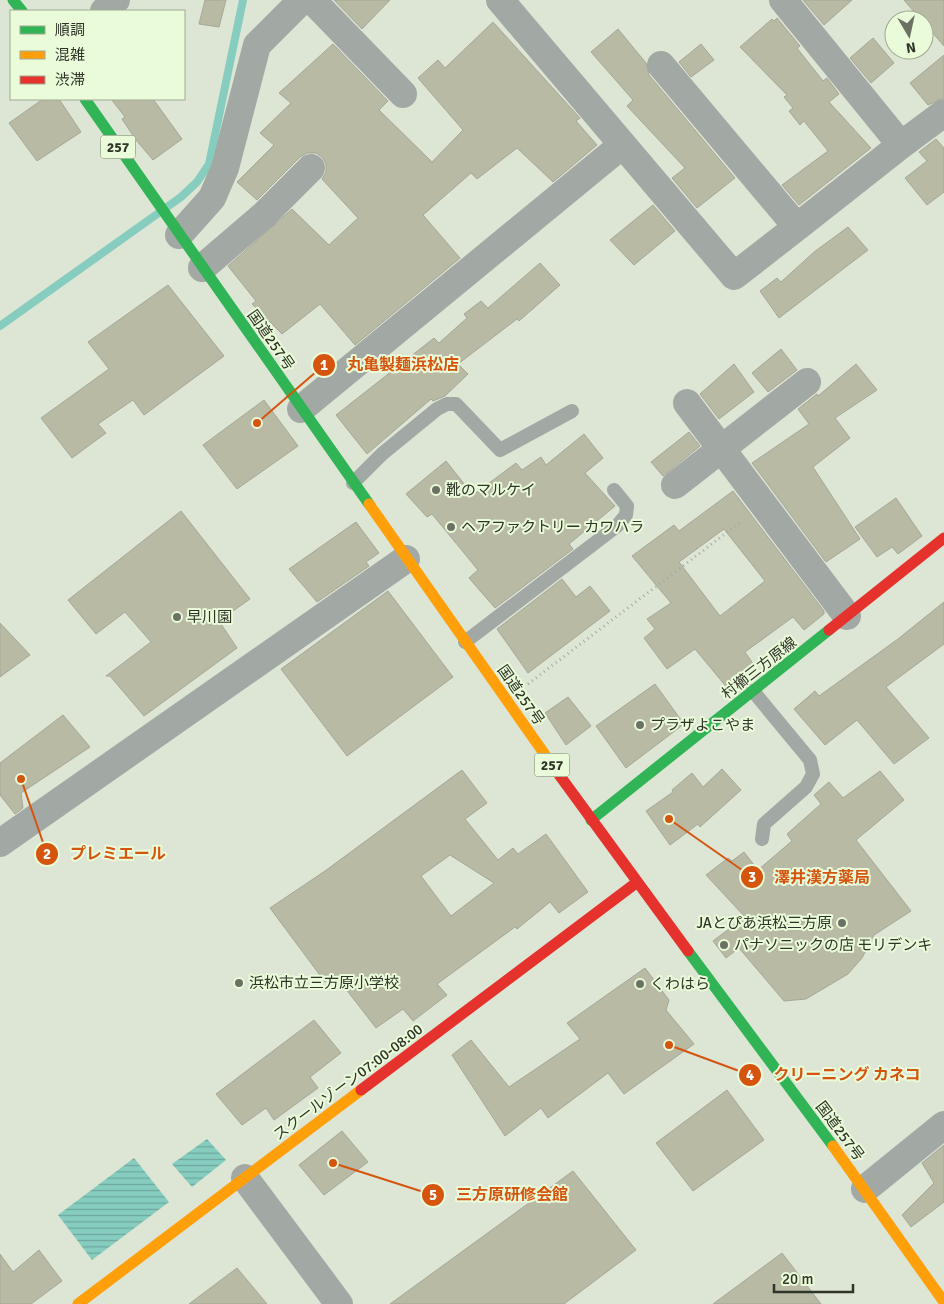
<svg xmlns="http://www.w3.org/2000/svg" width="944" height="1304" viewBox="0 0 944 1304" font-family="Signika,'Noto Sans JP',sans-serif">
<defs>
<pattern id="water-rules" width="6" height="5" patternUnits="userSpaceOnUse" patternTransform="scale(1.25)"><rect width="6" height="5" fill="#86cdc0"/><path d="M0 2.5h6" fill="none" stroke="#6ea79c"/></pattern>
</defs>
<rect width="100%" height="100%" fill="#dde5d4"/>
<path fill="url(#water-rules)" d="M 207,1139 L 226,1160 L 192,1187 L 172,1164 Z
M 134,1158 L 169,1202 L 92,1260 L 58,1215 Z"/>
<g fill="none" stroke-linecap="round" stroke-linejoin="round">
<path stroke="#86cdc0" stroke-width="8" d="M 0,326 L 181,197 L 197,182 L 209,164 L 243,0"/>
</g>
<path fill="#b8baa4" stroke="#a5a799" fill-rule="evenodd" d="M 205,0 L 226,0 L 219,27 L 199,24 Z
M 334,0 L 390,0 L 362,29 Z
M 803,0 L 852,0 L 824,25 Z
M 904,0 L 944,0 L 944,46 L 924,23 L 924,20 L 921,20 Z
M 777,18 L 800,46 L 797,48 L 823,81 L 827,78 L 839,94 L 829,102 L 871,148 L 799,205 L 782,185 L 828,151 L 804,121 L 800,125 L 789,111 L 793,108 L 784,97 L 787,95 L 740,47 L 772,19 L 774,21 Z
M 493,22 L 580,118 L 576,121 L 597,145 L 553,182 L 517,148 L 477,179 L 471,173 L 423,215 L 460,258 L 355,345 L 320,304 L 282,334 L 252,304 L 256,301 L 228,266 L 292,209 L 329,245 L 358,218 L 322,179 L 326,172 L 326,164 L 322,157 L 316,153 L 307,153 L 300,157 L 257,200 L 237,182 L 274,145 L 260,133 L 291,103 L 279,93 L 333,44 L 388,101 L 379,110 L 432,162 L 463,130 L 418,78 L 438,60 L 445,68 Z
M 618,29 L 646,63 L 649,75 L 735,178 L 697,208 L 672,178 L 685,168 L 627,106 L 633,100 L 591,52 Z
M 873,38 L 894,63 L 871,83 L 850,58 Z
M 701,44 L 714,60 L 691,77 L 679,62 Z
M 944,55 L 944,98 L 928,105 L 910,83 Z
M 43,99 L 59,99 L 81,132 L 37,161 L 9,123 Z
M 111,99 L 153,99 L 182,139 L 153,160 L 136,140 L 122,119 L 125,117 Z
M 936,139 L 944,148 L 944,192 L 927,205 L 905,178 L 927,161 L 919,152 Z
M 653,205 L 675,231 L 634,265 L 610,240 Z
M 848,227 L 868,250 L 779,318 L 760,291 L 777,278 L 781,282 L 814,252 Z
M 540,263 L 560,285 L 519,321 L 517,319 L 458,364 L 468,374 L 445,396 L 433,401 L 431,399 L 367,454 L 336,415 L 434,338 L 439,343 L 467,318 L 464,314 L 481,301 L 488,308 Z
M 168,285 L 224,356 L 144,415 L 133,400 L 98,424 L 106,433 L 72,458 L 41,418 L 109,369 L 88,342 Z
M 781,349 L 797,370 L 768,392 L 752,373 Z
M 734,364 L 754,392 L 719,419 L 700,394 Z
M 856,364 L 877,390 L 835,418 L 850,438 L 813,467 L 860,539 L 826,562 L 752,463 L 809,424 L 798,409 L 817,394 L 818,396 Z
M 264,400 L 298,446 L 237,489 L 203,445 Z
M 689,432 L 700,446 L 663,476 L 651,462 Z
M 584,434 L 603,458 L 585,473 L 615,506 L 569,544 L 573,549 L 495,608 L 469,578 L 478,570 L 432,514 L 427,517 L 406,494 L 446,461 L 473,495 L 516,463 L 522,470 L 541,457 L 546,465 Z
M 733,491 L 824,611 L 824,614 L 804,630 L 793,617 L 745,652 L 756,668 L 729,690 L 695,649 L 667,669 L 644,638 L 655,629 L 647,619 L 671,603 L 632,556 L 674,525 L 679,531 ZM 724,529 L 765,581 L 720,616 L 679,562 Z
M 896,498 L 922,536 L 898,554 L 892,547 L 877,557 L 855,527 Z
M 181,511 L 250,599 L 219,621 L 237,648 L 144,716 L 110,676 L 106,676 L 151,642 L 125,612 L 96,634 L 68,600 Z
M 356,522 L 379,553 L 366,562 L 369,566 L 317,602 L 289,569 Z
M 562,579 L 576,597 L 590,586 L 610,611 L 528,673 L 497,629 Z
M 388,591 L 453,677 L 347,756 L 281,669 Z
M 944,602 L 944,644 L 886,687 L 929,738 L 894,764 L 857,720 L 825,745 L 794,709 L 815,691 L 819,696 L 898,639 Z
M 0,623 L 30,655 L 0,677 Z
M 655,684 L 684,724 L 626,768 L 596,726 Z
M 568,697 L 591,726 L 566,745 L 545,713 Z
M 63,715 L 90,747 L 21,793 L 23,808 L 15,814 L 0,795 L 0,763 Z
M 722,769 L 741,790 L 700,827 L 698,824 L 670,845 L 646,811 L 673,792 L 672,790 L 692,773 L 703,787 Z
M 462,770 L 487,803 L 465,819 L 498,860 L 513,848 L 518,854 L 546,834 L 588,892 L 559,913 L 550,902 L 517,929 L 515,927 L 437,984 L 447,995 L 413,1021 L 403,1009 L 376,1028 L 335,975 L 325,982 L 270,908 L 325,871 ZM 450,855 L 494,883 L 451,916 L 421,876 Z
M 880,771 L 904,800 L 856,840 L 911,911 L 874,935 L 862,958 L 848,974 L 806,999 L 784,1001 L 739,948 L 726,958 L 713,941 L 745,917 L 706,875 L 728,858 L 732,861 L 744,852 L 758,870 L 792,841 L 787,834 L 821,804 L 814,795 L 829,782 L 843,798 Z
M 645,968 L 669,1000 L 666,1010 L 694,1044 L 624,1094 L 608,1073 L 548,1118 L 541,1108 L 505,1136 L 452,1055 L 471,1040 L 509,1087 L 580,1039 L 567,1023 Z
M 314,1020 L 341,1053 L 310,1077 L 318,1088 L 274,1120 L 266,1108 L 242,1125 L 216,1094 Z
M 727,1090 L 764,1140 L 693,1191 L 656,1143 Z
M 342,1131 L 368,1162 L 324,1195 L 299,1165 Z
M 944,1145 L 944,1202 L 911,1227 L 902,1215 L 934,1183 L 922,1163 Z
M 573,1171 L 636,1250 L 564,1304 L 390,1304 Z
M 39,1250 L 62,1281 L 31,1304 L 0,1304 L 0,1254 L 13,1272 Z
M 782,1253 L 821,1304 L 713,1304 Z
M 237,1268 L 267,1304 L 189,1304 Z"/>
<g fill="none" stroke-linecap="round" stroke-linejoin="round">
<path stroke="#a4aaa2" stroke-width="3" stroke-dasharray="1 4" stroke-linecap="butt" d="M 528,684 L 742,521"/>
<path stroke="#a2a8a3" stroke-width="14" d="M 353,483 L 382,454 L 437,409 L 447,404 L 456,404 L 500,450 L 572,411
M 465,642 L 617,526 L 626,515 L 627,506 L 614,490
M 753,691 L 810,760 L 813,774 L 806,787 L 764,824 L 762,839"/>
<path stroke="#a2a8a3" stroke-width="28" d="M 312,0 L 403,94
M 500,0 L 734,276 L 797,227 L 661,65
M 783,0 L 901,145 L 944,113
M 104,11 L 116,0
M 797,227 L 901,145
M 179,235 L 212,198 L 225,168 L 257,45 L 302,0
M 202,268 L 264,215 L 311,168
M 687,403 L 847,616
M 301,409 L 621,146
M 675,485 L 807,382
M 0,843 L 406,559
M 245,1178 L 339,1304
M 865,1189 L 944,1125"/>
<path stroke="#30b455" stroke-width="11" d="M 13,0 L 22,11
M 85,99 L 369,504
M 591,820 L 829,630
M 688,951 L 833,1146"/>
<path stroke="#ff9f0a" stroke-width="11" d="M 369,504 L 560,776
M 833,1146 L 944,1302
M 78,1304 L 361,1090"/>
<path stroke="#e5322d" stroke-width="11" d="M 829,630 L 944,538
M 560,776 L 688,951
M 361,1090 L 636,883"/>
</g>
<g fill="#6b7264" stroke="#eafbd9" stroke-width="2">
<circle cx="436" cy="490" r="5"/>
<circle cx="451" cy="527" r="5"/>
<circle cx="177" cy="617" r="5"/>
<circle cx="640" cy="725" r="5"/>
<circle cx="842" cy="923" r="5"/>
<circle cx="724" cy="945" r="5"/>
<circle cx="239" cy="983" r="5"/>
<circle cx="640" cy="984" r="5"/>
</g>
<g text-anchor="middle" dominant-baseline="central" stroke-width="4" stroke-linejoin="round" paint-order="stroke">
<g fill="#eafbd9" stroke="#66705c" stroke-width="1">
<rect x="100.5" y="135.5" width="35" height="23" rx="4"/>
<rect x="534.5" y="753.5" width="35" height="23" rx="4"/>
</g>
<g font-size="14" font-weight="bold" fill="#2e3427">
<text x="118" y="147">257</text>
<text x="552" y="765">257</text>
</g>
<g font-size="15" fill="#2e3427" stroke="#eafbd9">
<text transform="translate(271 340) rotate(55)">国道257号</text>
<text transform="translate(759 668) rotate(-38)">村櫛三方原線</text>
<text transform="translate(521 695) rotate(55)">国道257号</text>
<text transform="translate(348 1082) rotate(-37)">スクールゾーン07:00-08:00</text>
<text transform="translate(840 1131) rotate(53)">国道257号</text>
</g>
<g font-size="15" fill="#2e3427" stroke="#eafbd9" text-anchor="start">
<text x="446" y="490">靴のマルケイ</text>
<text x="461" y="527">ヘアファクトリー カワハラ</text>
<text x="187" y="617">早川園</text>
<text x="650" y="725">プラザよこやま</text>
<text x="832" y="923" text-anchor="end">JAとぴあ浜松三方原</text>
<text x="734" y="945">パナソニックの店 モリデンキ</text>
<text x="249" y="983">浜松市立三方原小学校</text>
<text x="650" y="984">くわはら</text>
</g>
</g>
<path fill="none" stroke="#d5550f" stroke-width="2" d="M257 423L324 365M21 779L47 854M669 819L752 877M669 1045L750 1075M333 1163L433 1195"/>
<g fill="#d5550f" stroke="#eafbd9" stroke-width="2">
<circle cx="257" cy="423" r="5"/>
<circle cx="21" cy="779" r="5"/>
<circle cx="669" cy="819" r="5"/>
<circle cx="669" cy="1045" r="5"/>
<circle cx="333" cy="1163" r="5"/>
<circle cx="324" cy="365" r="12"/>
<circle cx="47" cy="854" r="12"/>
<circle cx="752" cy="877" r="12"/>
<circle cx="750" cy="1075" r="12"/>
<circle cx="433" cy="1195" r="12"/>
</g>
<g font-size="15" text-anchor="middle" font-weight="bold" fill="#fff">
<text x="324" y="370">1</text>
<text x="47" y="859">2</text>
<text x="752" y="882">3</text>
<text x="750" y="1080">4</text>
<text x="433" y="1200">5</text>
</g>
<g font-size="16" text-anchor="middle" font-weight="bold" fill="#d5550f" stroke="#eafbd9" stroke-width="4" stroke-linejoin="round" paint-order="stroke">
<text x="403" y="370">丸亀製麺浜松店</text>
<text x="118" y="859">プレミエール</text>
<text x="822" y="883">澤井漢方薬局</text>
<text x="847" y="1080">クリーニング カネコ</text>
<text x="512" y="1200">三方原研修会館</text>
</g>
<rect x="10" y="10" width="175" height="90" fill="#eafbd9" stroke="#9fab92"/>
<rect x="20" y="26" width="25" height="8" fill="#30b455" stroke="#9fab92"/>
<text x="55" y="35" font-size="15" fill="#2e3427">順調</text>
<rect x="20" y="51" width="25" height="8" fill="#ff9f0a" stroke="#9fab92"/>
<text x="55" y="60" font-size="15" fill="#2e3427">混雑</text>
<rect x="20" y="76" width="25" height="8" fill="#e5322d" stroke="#9fab92"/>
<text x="55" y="85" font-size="15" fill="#2e3427">渋滞</text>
<g transform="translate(909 35) rotate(171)"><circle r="24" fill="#eafbd9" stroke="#9fab92"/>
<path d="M0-4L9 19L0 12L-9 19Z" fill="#6b7264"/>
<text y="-8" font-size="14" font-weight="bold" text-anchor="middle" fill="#2e3427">N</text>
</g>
<path d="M774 1284v8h79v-8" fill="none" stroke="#2e3427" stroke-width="2.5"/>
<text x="782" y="1284" font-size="15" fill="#2e3427" stroke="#eafbd9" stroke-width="4" paint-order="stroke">20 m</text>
</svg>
